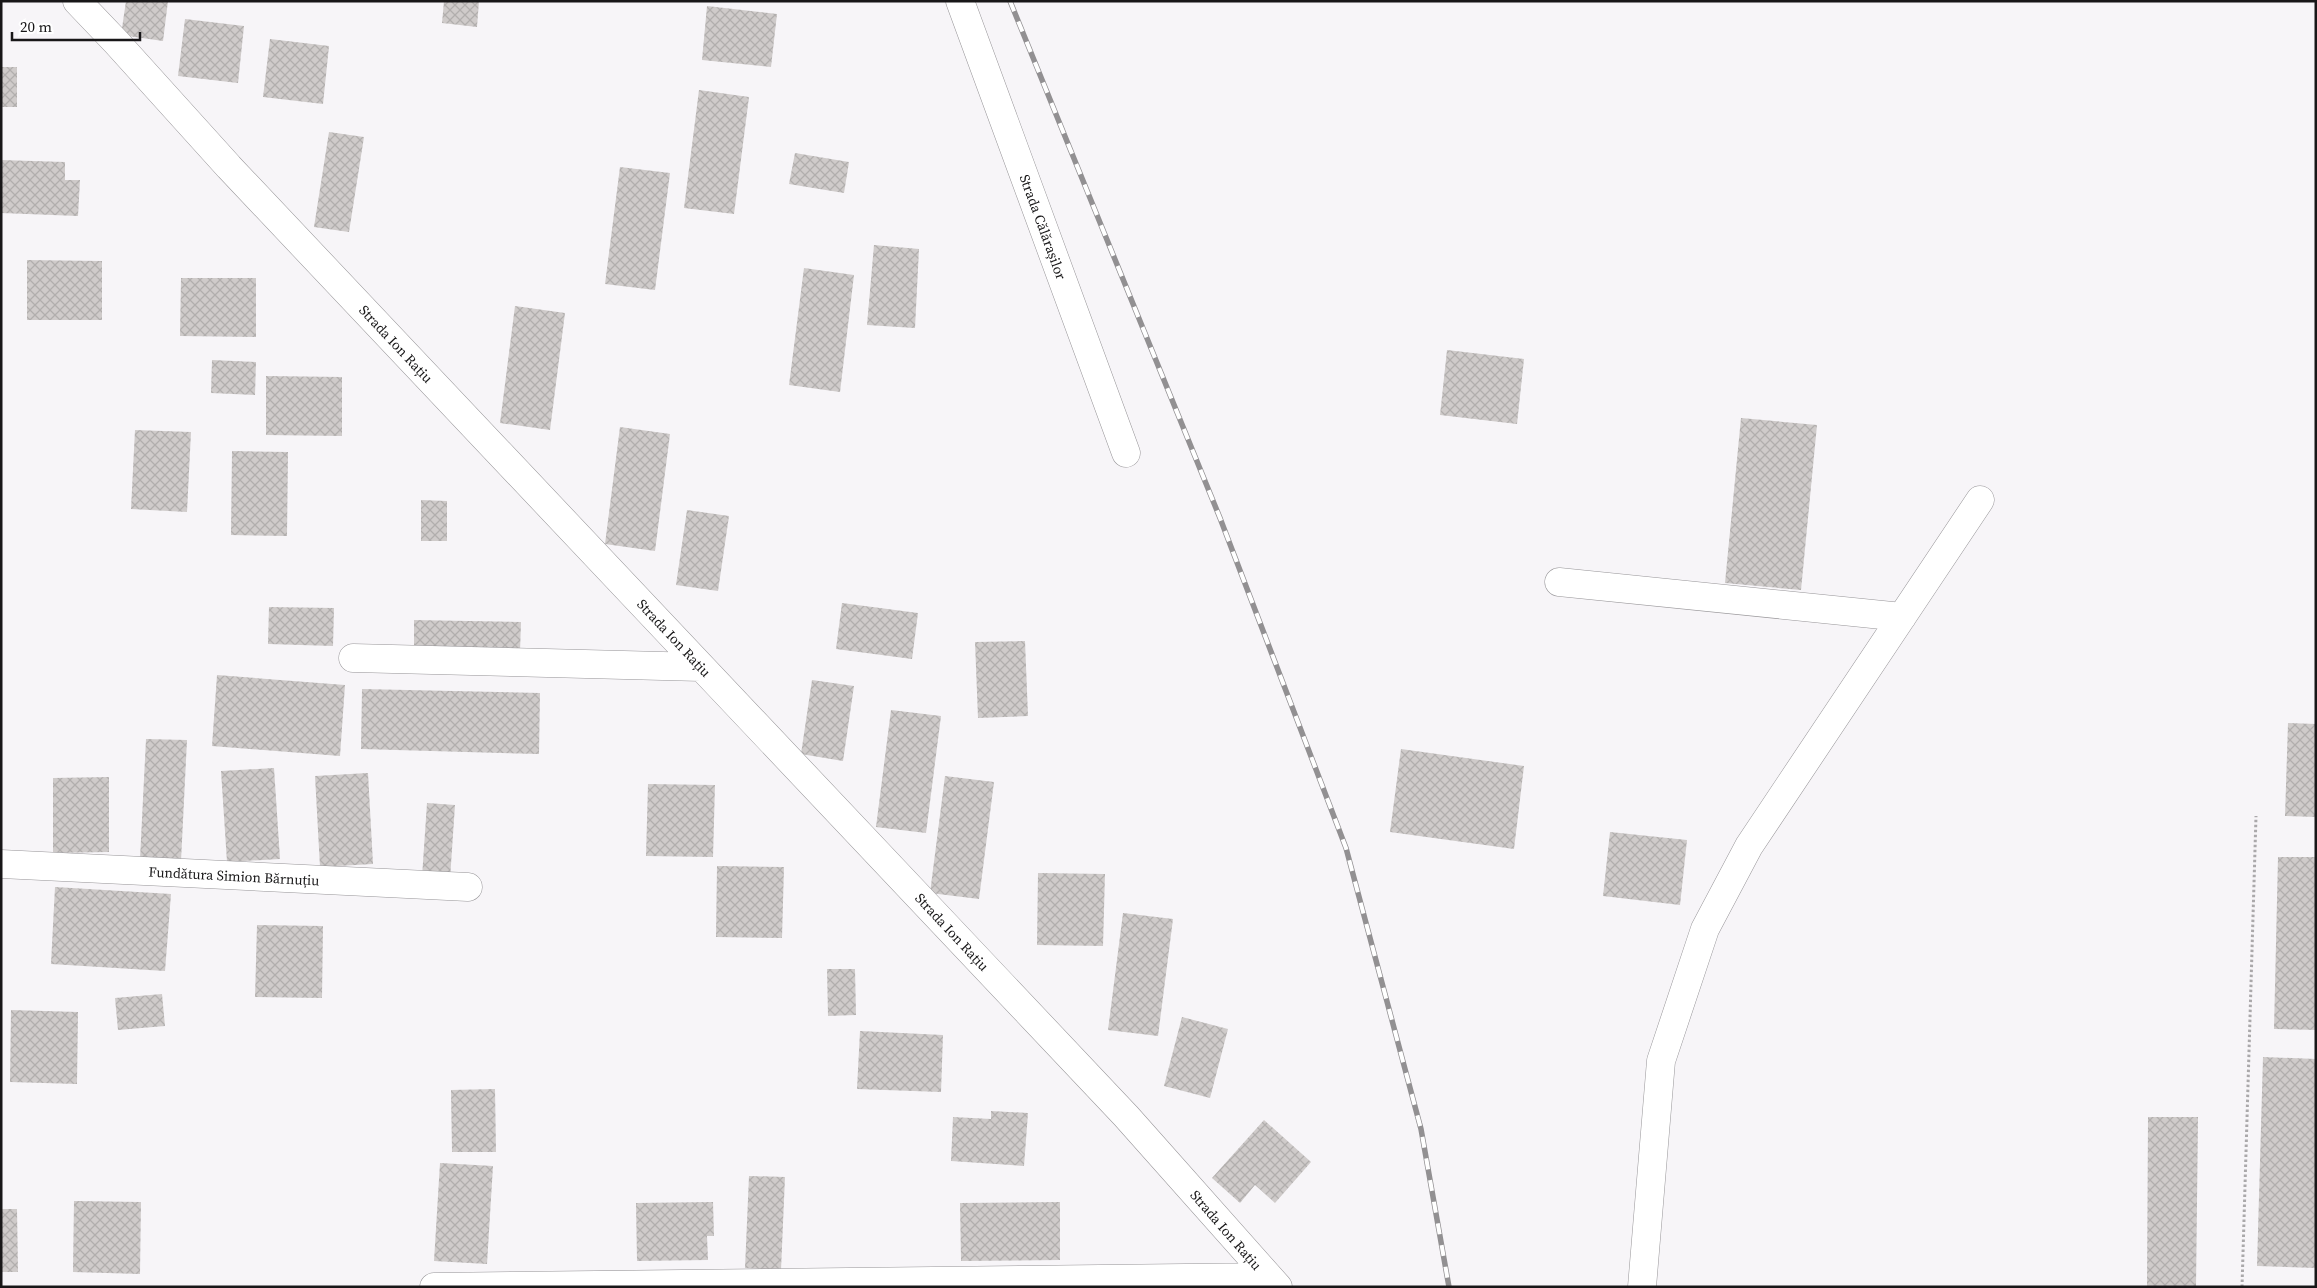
<svg xmlns="http://www.w3.org/2000/svg" width="2317" height="1288" viewBox="0 0 2317 1288" font-family="'Source Serif 4',serif">
<defs>
<pattern id="building-cross-hatch" width="8" height="8" patternUnits="userSpaceOnUse" patternTransform="scale(1.25)"><rect width="8" height="8" fill="#cfcbca"/><path d="M0 0l8 8M0 8l8-8" fill="none" stroke="#b1aead"/></pattern>
</defs>
<rect width="100%" height="100%" fill="#f7f5f8"/>
<path fill="url(#building-cross-hatch)" d="M 126,1 L 168,1 L 163,41 L 121,35 Z
M 444,1 L 479,1 L 477,27 L 442,23 Z
M 707,6 L 777,14 L 771,67 L 702,60 Z
M 185,19 L 244,26 L 238,83 L 178,76 Z
M 270,39 L 329,46 L 323,104 L 263,97 Z
M 1,67 L 17,67 L 17,107 L 1,107 Z
M 699,90 L 749,97 L 734,214 L 684,208 Z
M 329,132 L 364,137 L 349,232 L 314,227 Z
M 795,153 L 849,162 L 844,193 L 789,184 Z
M 1,160 L 65,162 L 65,180 L 80,180 L 78,216 L 1,213 Z
M 620,167 L 670,173 L 655,290 L 605,284 Z
M 874,245 L 919,249 L 915,328 L 867,325 Z
M 27,260 L 102,261 L 102,320 L 27,320 Z
M 804,268 L 854,275 L 840,392 L 789,385 Z
M 181,278 L 256,278 L 256,337 L 180,336 Z
M 515,306 L 565,313 L 550,430 L 500,423 Z
M 1447,350 L 1524,359 L 1517,424 L 1440,415 Z
M 212,360 L 256,362 L 255,395 L 211,393 Z
M 266,376 L 342,377 L 342,436 L 266,435 Z
M 1741,418 L 1817,425 L 1801,590 L 1725,583 Z
M 620,427 L 670,434 L 655,551 L 605,544 Z
M 135,430 L 191,432 L 187,512 L 131,509 Z
M 232,451 L 288,452 L 287,536 L 231,535 Z
M 421,500 L 447,501 L 447,541 L 421,541 Z
M 687,510 L 729,516 L 718,591 L 676,585 Z
M 842,603 L 918,613 L 912,659 L 836,649 Z
M 269,607 L 334,608 L 333,646 L 268,644 Z
M 414,620 L 521,622 L 520,652 L 414,649 Z
M 1025,641 L 1028,716 L 978,718 L 975,642 Z
M 217,675 L 345,685 L 340,756 L 212,746 Z
M 812,680 L 854,686 L 843,761 L 801,754 Z
M 362,689 L 540,693 L 539,754 L 361,749 Z
M 891,710 L 941,716 L 926,833 L 876,827 Z
M 2288,723 L 2316,724 L 2316,817 L 2285,816 Z
M 146,739 L 187,740 L 181,861 L 140,859 Z
M 1401,749 L 1524,766 L 1514,849 L 1390,832 Z
M 274,768 L 280,859 L 227,862 L 221,771 Z
M 368,773 L 373,864 L 320,867 L 315,776 Z
M 945,776 L 994,782 L 979,899 L 930,893 Z
M 109,777 L 109,852 L 53,853 L 53,778 Z
M 648,784 L 715,785 L 713,857 L 646,856 Z
M 427,803 L 455,805 L 450,879 L 422,877 Z
M 1610,832 L 1687,840 L 1680,905 L 1603,896 Z
M 2278,857 L 2316,857 L 2316,1030 L 2274,1029 Z
M 717,866 L 784,867 L 782,938 L 716,937 Z
M 1038,873 L 1105,874 L 1103,946 L 1037,945 Z
M 55,887 L 171,894 L 165,971 L 51,964 Z
M 1123,913 L 1173,919 L 1158,1036 L 1108,1030 Z
M 257,925 L 323,926 L 322,998 L 255,997 Z
M 827,969 L 855,969 L 856,1015 L 828,1016 Z
M 162,994 L 165,1026 L 118,1030 L 115,998 Z
M 11,1010 L 78,1012 L 77,1084 L 10,1082 Z
M 1182,1017 L 1228,1029 L 1210,1098 L 1164,1086 Z
M 860,1031 L 943,1035 L 941,1092 L 857,1089 Z
M 2263,1057 L 2316,1059 L 2316,1268 L 2257,1266 Z
M 495,1089 L 496,1152 L 452,1152 L 451,1090 Z
M 991,1111 L 1028,1113 L 1024,1166 L 951,1161 L 953,1117 L 991,1119 Z
M 2148,1117 L 2198,1117 L 2196,1287 L 2147,1287 Z
M 1264,1120 L 1311,1162 L 1275,1203 L 1255,1185 L 1240,1203 L 1212,1178 Z
M 440,1163 L 493,1166 L 487,1264 L 434,1261 Z
M 749,1176 L 785,1177 L 781,1270 L 745,1268 Z
M 74,1201 L 141,1202 L 140,1274 L 73,1272 Z
M 713,1202 L 714,1236 L 707,1236 L 708,1260 L 637,1261 L 636,1203 Z
M 1060,1202 L 1060,1260 L 961,1261 L 960,1203 Z
M 1,1209 L 17,1209 L 18,1272 L 1,1272 Z"/>
<g fill="none" stroke-linecap="round" stroke-linejoin="round">
<g stroke="#979598" stroke-width="29">
<path id="minor" d="M 77,1 L 117,43 L 229,167 L 1126,1116 L 1278,1287
M 960,1 L 1126,453
M 1559,582 L 1902,617
M 353,658 L 701,667
M 1,864 L 468,887
M 434,1287 L 1268,1277
M 1642,1287 L 1661,1061 L 1705,929 L 1749,846 L 1980,500"/>
</g>
<path stroke="#aaa8aa" stroke-width="3" stroke-dasharray="2.5 2.5" stroke-linecap="butt" d="M 2242,1287 L 2256,816"/>
<use href="#minor" stroke="#fff" stroke-width="28"/>
<g stroke="#929092" stroke-width="5.5">
<path id="rail" d="M 1010,1 L 1220,518 L 1346,848 L 1421,1129 L 1449,1287"/>
</g>
<use href="#rail" stroke="#fff" stroke-width="4" stroke-dasharray="11" stroke-linecap="butt"/>
</g>
<g text-anchor="middle" dominant-baseline="central" stroke-width="4" stroke-linejoin="round" paint-order="stroke">
<g font-size="14" fill="#181718" stroke="#fff">
<text transform="translate(1043 227) rotate(70)">Strada Călărașilor</text>
<text transform="translate(396 344) rotate(47)">Strada Ion Rațiu</text>
<text transform="translate(674 638) rotate(47)">Strada Ion Rațiu</text>
<text transform="translate(234 876) rotate(3)">Fundătura Simion Bărnuțiu</text>
<text transform="translate(952 932) rotate(47)">Strada Ion Rațiu</text>
<text transform="translate(1226 1230) rotate(49)">Strada Ion Rațiu</text>
</g>
</g>
<rect width="2317" height="1288" fill="none" stroke="#181718" stroke-width="5"/>
<path d="M12 32v8h128v-8" fill="none" stroke="#181718" stroke-width="2.5"/>
<text x="20" y="32" font-size="15" fill="#181718" stroke="#ffffff" stroke-width="4" paint-order="stroke">20 m</text>
</svg>
